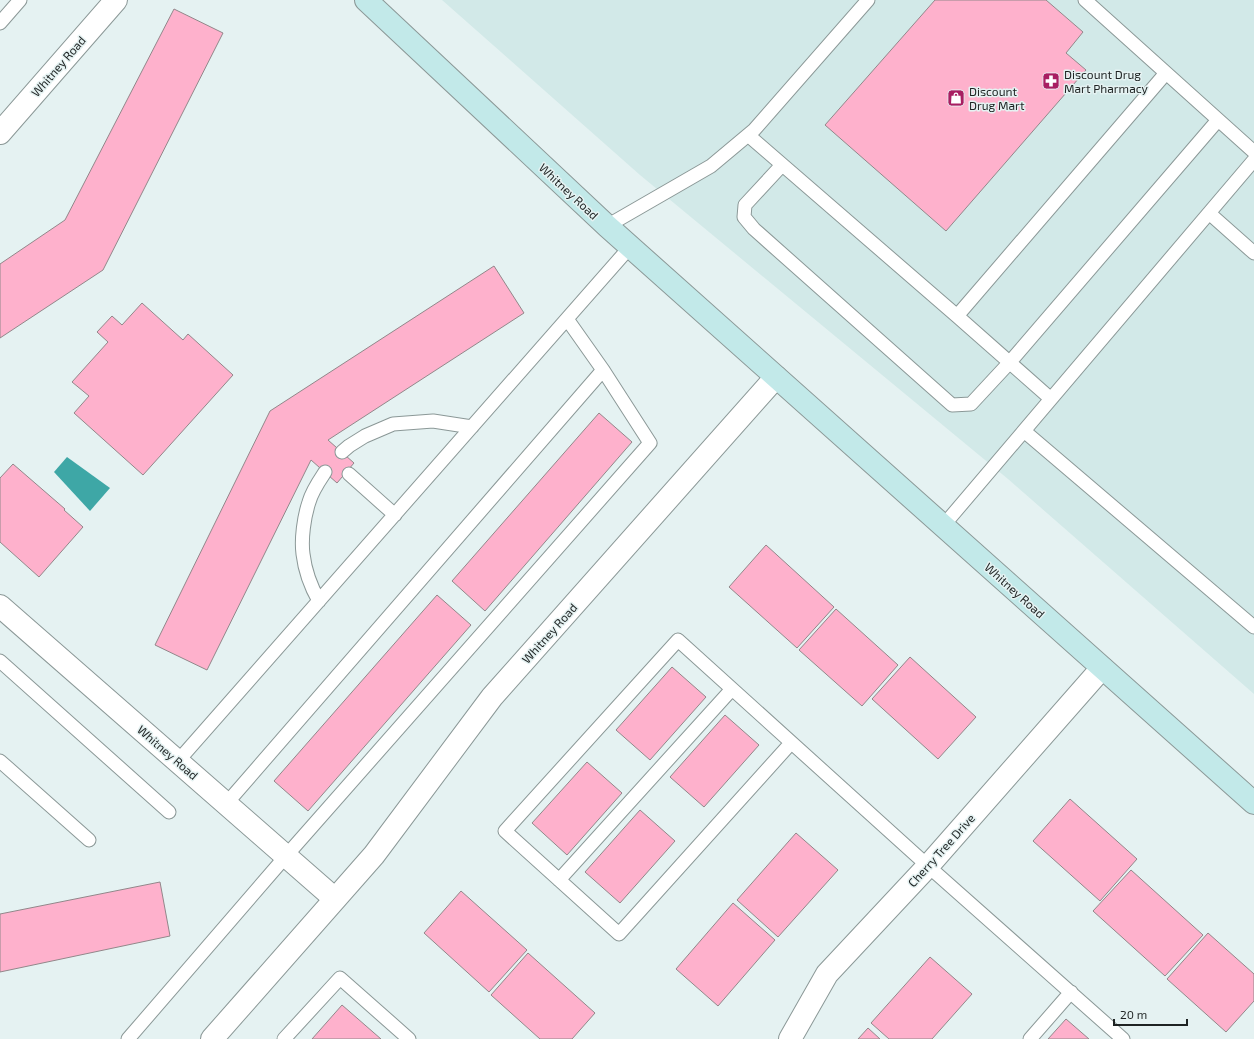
<svg xmlns="http://www.w3.org/2000/svg" width="1254" height="1039" viewBox="0 0 1254 1039" font-family="'Exo 2',sans-serif">
<rect width="100%" height="100%" fill="#e5f2f2"/>
<path fill="#d2e9e8" d="M 442,0 L 1254,0 L 1254,694 L 1008,479 L 640,175 Z"/>
<path fill="#3ea7a6" d="M 67,457 L 110,488 L 90,511 L 54,472 Z"/>
<path fill="#feb1cc" stroke="#92878a" d="M 935,0 L 1046,0 L 1083,32 L 1066,53 L 1086,70 L 946,231 L 825,125 Z
M 174,9 L 223,33 L 103,270 L 0,338 L 0,264 L 65,220 Z
M 494,266 L 524,313 L 328,440 L 354,463 L 337,483 L 311,460 L 207,670 L 155,645 L 270,411 Z
M 142,303 L 183,340 L 188,334 L 233,375 L 143,475 L 74,413 L 89,396 L 72,382 L 108,342 L 97,332 L 112,316 L 122,325 Z
M 599,413 L 632,442 L 485,611 L 452,581 Z
M 13,464 L 65,509 L 64,510 L 83,527 L 39,577 L 0,542 L 0,478 Z
M 766,545 L 834,607 L 797,648 L 729,587 Z
M 437,595 L 471,625 L 308,811 L 274,781 Z
M 836,609 L 898,665 L 862,706 L 799,650 Z
M 910,657 L 976,717 L 938,759 L 872,699 Z
M 672,667 L 706,697 L 650,760 L 616,730 Z
M 725,715 L 759,745 L 704,807 L 670,777 Z
M 587,762 L 622,793 L 567,855 L 532,823 Z
M 1070,799 L 1137,859 L 1100,901 L 1033,841 Z
M 640,810 L 675,841 L 620,903 L 585,872 Z
M 796,833 L 838,870 L 778,937 L 737,900 Z
M 1131,870 L 1203,935 L 1165,976 L 1093,911 Z
M 160,882 L 170,936 L 0,972 L 0,914 Z
M 461,891 L 527,950 L 489,992 L 424,933 Z
M 733,903 L 775,940 L 718,1006 L 676,969 Z
M 1208,933 L 1254,974 L 1254,1001 L 1226,1032 L 1167,979 Z
M 528,953 L 595,1013 L 572,1039 L 540,1039 L 491,995 Z
M 930,957 L 972,994 L 932,1039 L 889,1039 L 871,1023 Z
M 342,1005 L 381,1039 L 312,1039 Z
M 1066,1019 L 1089,1039 L 1048,1039 Z
M 868,1028 L 880,1039 L 858,1039 Z"/>
<g fill="none" stroke-linecap="round" stroke-linejoin="round">
<g stroke="#8b9897" stroke-width="15">
<path id="lane" d="M 1085,0 L 1254,152
M 0,23 L 20,0
M 748,135 L 957,316 L 1051,399
M 782,165 L 745,205 L 744,217 L 754,229 L 952,405 L 971,404 L 1010,362 L 1218,120
M 1209,213 L 1254,253
M 607,226 L 711,166 L 754,130 L 868,0
M 957,316 L 1166,73
M 1024,431 L 1254,627
M 342,452 L 349,446 L 365,436 L 393,424 L 433,421 L 472,427
M 349,474 L 395,515
M 943,526 L 1254,160
M 319,601 C 311,587 305,571 303,554 C 301,539 304,517 309,502 C 312,491 319,481 325,472
M 0,661 L 169,812
M 791,743 L 619,934 L 505,831 L 678,640 L 928,866 L 1123,1039
M 0,761 L 89,840
M 178,761 L 630,247
M 226,804 L 603,370
M 559,880 L 732,689
M 128,1039 L 286,856 L 650,443 L 603,370 L 567,319
M 284,1039 L 340,978 L 409,1039
M 1030,1039 L 1071,992"/>
</g>
<g stroke="#8b9897" stroke-width="24">
<path id="street" d="M 0,133 L 116,0
M 0,606 L 335,899
M 212,1039 L 374,855 L 492,697 L 776,377
M 790,1039 L 827,974 L 928,866 L 1102,668"/>
</g>
<g stroke="#8b9897" stroke-width="24">
<path id="secondary" d="M 366,0 L 607,226 L 1254,803"/>
</g>
<use href="#lane" stroke="#fff" stroke-width="13"/>
<use href="#street" stroke="#fff" stroke-width="22"/>
<use href="#secondary" stroke="#c2e9e9" stroke-width="22"/>
</g>
<defs>
<g id="pharmacy-square" transform="scale(0.9)"><rect x="-9" y="-9" width="18" height="18" rx="4" fill="#a81e62" stroke="#e5f2f2"/><path d="M-2-6h4v4h4v4h-4v4h-4v-4h-4v-4h4Z" fill="#fff"/></g>
<g id="shop-square" transform="scale(0.9)"><rect x="-9" y="-9" width="18" height="18" rx="4" fill="#a81e62" stroke="#e5f2f2"/><path d="M-5-2.5h2.3a2.7 3.5 0 0 1 5.4 0H5L5.5 6h-11ZM-1.5-2.5h3a1.5 2.3 0 0 0-3 0Z" fill="#fff"/></g>
</defs>
<g fill-rule="evenodd">
<use href="#pharmacy-square" x="1051" y="81"/>
<use href="#shop-square" x="956" y="98"/>
</g>
<g text-anchor="middle" dominant-baseline="central" stroke-width="3" stroke-linejoin="round" paint-order="stroke">
<g font-size="12" fill="#1e2323" stroke="#e5f2f2">
<text transform="translate(58 66) rotate(-49)">Whitney Road</text>
<text transform="translate(569 191) rotate(43)">Whitney Road</text>
<text transform="translate(1015 590) rotate(42)">Whitney Road</text>
<text transform="translate(549 633) rotate(-48)">Whitney Road</text>
<text transform="translate(168 752) rotate(41)">Whitney Road</text>
<text transform="translate(941 850) rotate(-48)">Cherry Tree Drive</text>
</g>
<g font-size="12" fill="#1e2323" stroke="#e5f2f2" text-anchor="start">
<text x="1064" y="74">Discount Drug<tspan x="1064" dy="14">Mart Pharmacy</tspan></text>
<text x="969" y="91">Discount<tspan x="969" dy="14">Drug Mart</tspan></text>
</g>
</g>
<path d="M1114 1019v6h73v-6" fill="none" stroke="#1e2323" stroke-width="2"/>
<text x="1120" y="1019" font-size="12" fill="#1e2323" stroke="#e5f2f2" stroke-width="3" paint-order="stroke">20 m</text>
</svg>
